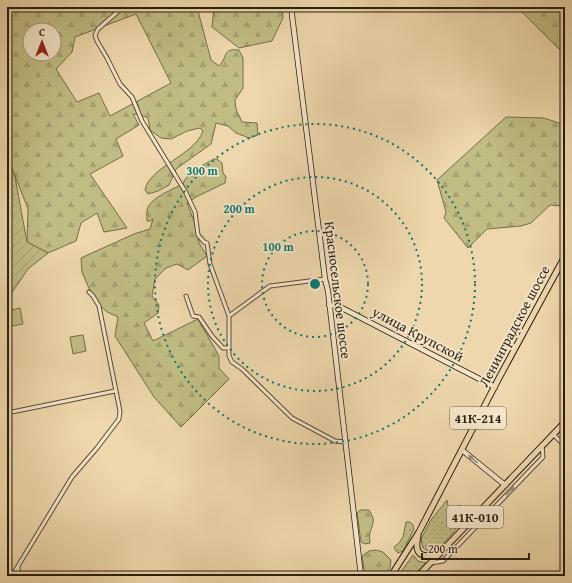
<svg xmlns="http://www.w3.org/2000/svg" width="572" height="583" viewBox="0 0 572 583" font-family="'Gentium Book Plus',serif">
<defs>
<pattern id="grass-dots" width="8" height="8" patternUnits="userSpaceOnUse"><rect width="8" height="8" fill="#c0bc84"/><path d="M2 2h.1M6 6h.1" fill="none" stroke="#a5a171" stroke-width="1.8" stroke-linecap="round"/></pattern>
<pattern id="forest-firs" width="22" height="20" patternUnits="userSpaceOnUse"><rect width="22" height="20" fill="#c0bc84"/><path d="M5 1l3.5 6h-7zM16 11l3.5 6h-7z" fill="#a5a171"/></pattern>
<pattern id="garden-furrows" width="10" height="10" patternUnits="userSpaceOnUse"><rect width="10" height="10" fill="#c0bc84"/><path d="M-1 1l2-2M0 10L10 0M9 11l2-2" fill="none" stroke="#a5a171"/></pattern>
</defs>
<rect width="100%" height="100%" fill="#eed7ac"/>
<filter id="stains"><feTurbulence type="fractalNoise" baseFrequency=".005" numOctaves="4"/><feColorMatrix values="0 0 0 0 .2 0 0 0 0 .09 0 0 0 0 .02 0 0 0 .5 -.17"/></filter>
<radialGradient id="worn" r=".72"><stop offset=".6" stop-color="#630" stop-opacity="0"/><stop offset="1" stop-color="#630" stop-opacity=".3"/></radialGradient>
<path fill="url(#grass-dots)" stroke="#746d4b" d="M 447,500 L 448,506 L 454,509 L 460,505 C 468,523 446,540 434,551 L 428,551 L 423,548 L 421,539 L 431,520 Z
M 406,522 L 410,522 L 413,525 L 414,529 L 403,551 L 398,553 L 396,551 L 394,547 L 399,543 L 403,537 Z
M 413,555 L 418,561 L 426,563 L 414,576 L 398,576 Z"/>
<path fill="url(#forest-firs)" stroke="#746d4b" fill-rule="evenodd" d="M 7,7 L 197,7 L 211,60 L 219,66 C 228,57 222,48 239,50 L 243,58 L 243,88 L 235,100 L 236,109 L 242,122 L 257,123 L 258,135 L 249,138 L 236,133 L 228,126 L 216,123 L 211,144 L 176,169 L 169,185 L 158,191 L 148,194 L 145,190 C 149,167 195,155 203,131 L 200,128 L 187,131 L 171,139 L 161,138 L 150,130 L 148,118 L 141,115 L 133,114 L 139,125 L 116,139 L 123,156 L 90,174 L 127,228 L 104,232 L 97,213 L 81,223 L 76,241 L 48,253 L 27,242 L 28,209 L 7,155 ZM 136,14 L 171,83 L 110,116 L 99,93 L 77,102 L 56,69 L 72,52 L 75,37 ZM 30,30 L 54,30 L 54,54 L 30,54 Z
M 214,7 L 282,7 L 283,18 L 272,41 L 239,48 L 212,27 Z
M 517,7 L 565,7 L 565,50 L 563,53 Z
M 506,117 L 544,118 L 565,125 L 565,196 L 559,206 L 550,205 L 531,223 L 521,226 L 487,229 L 468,248 L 444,218 L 446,212 L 437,180 Z
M 214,159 L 217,159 L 222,163 L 223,173 L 226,177 L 225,183 L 196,197 L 187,203 L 194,221 L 199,243 L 207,256 L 188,270 L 177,264 L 166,268 L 155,279 L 152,296 L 159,305 L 158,313 L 144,323 L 153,341 L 198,319 L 219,356 L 219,368 L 229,379 L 181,427 L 154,397 L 115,336 L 118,317 L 107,312 L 94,300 L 82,272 L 81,258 L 134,234 L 150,229 L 153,219 L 150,221 L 147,221 C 147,216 146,212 148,207 C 153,197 173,189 183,184 C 186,173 205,164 214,159 Z
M 360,510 L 369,510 C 376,521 373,522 370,533 C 369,537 370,540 370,543 L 365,544 L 361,542 L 357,513 Z
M 376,550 L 383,552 L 391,560 L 390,568 L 383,576 L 365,576 L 362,556 L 369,551 Z"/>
<path fill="#c0bc84" stroke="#746d4b" d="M 20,308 L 23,324 L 7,327 L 7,311 Z
M 83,335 L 86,351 L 73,354 L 70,337 Z"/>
<path fill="url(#garden-furrows)" stroke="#746d4b" d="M 7,161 L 15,177 L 27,242 L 48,253 L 28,269 L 11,294 L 7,295 Z"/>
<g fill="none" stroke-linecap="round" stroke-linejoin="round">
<g stroke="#5a4c38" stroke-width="5">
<path id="street" d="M 123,7 L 98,29 L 95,35 L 97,41 L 107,58 L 120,84 L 132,97 L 142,121 L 185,191 L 195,212 L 198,235 L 204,242 L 207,243 L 210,264 L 229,316
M 325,279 L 270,286 L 229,316 L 229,356 L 232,362 L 242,369 L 292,418 L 335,441 L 345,442
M 186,296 L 193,316 L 199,317 L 212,336 L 223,348 L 228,348
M 7,413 L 115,391
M 553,434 L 565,446
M 431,563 L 443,561 L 543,457 L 542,445
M 18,567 L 19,576
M 12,576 L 72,477 L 97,448 L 119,419 L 120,411 L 99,306 L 93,296 L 89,292"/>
</g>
<g stroke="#291e12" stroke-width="6">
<path id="secondary" d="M 291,7 L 325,279 L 328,291 L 361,576
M 329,305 L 338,306 L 342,308 L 495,387
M 462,450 L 505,485"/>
</g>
<g stroke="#291e12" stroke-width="7">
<path id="primary" d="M 418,536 C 414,554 420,558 438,555
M 391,576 L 419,532 L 499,378 L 565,256
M 418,576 L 565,422"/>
</g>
<use href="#street" stroke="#f4e5c9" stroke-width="3"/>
<use href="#secondary" stroke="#f4e5c9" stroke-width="4.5"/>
<use href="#primary" stroke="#eed7ac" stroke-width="5"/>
</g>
<defs><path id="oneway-solid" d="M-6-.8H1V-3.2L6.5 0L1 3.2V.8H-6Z"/></defs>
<g fill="#998b77">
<use href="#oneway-solid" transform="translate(473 459) rotate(-141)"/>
<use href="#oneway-solid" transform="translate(510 491) rotate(-46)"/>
</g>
<g fill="none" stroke="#0f766e" stroke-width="2" stroke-dasharray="2 4">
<circle cx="315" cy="284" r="53"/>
<circle cx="315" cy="284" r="107"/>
<circle cx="315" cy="284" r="160"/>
</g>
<g text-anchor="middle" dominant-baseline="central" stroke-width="3.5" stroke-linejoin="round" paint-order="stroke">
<g fill="#f4e5c9" stroke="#665a49" stroke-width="1">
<rect x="450" y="407" width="56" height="22" rx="3"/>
<rect x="447" y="506" width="56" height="22" rx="3"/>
</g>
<g font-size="13" font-weight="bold" fill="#291e12">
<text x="478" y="418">41К-214</text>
<text x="475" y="517">41К-010</text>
</g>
<g font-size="14" fill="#291e12" stroke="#f4e5c9">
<text transform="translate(338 290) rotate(83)">Красносельское шоссе</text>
<text transform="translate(514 326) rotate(-62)">Ленинградское шоссе</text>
<text transform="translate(418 334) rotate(28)">улица Крупской</text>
</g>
</g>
<circle cx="315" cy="284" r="6" fill="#0f766e" stroke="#f4e5c9" stroke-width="2"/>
<g font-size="12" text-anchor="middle" font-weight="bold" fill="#0f766e" stroke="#f4e5c9" stroke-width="3.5" stroke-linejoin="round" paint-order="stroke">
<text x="202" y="175">300 m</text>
<text x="239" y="213">200 m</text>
<text x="278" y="251">100 m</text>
</g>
<rect width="572" height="583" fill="none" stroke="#eed7ac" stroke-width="24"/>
<rect x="8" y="8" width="556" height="567" fill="none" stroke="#291e12" stroke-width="2"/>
<rect x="12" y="12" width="548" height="559" fill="none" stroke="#291e12"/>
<g transform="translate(42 42)"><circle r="19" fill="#f4e5c9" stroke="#a39580"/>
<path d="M0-3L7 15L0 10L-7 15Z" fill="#8f2418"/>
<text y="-6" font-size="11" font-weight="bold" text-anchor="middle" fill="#291e12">С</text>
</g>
<path d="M422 553v6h107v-6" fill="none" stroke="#291e12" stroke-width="2"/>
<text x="428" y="553" font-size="12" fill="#291e12" stroke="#f4e5c9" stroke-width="3" paint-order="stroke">200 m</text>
<rect width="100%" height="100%" filter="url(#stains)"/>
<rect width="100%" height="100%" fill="url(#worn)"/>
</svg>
